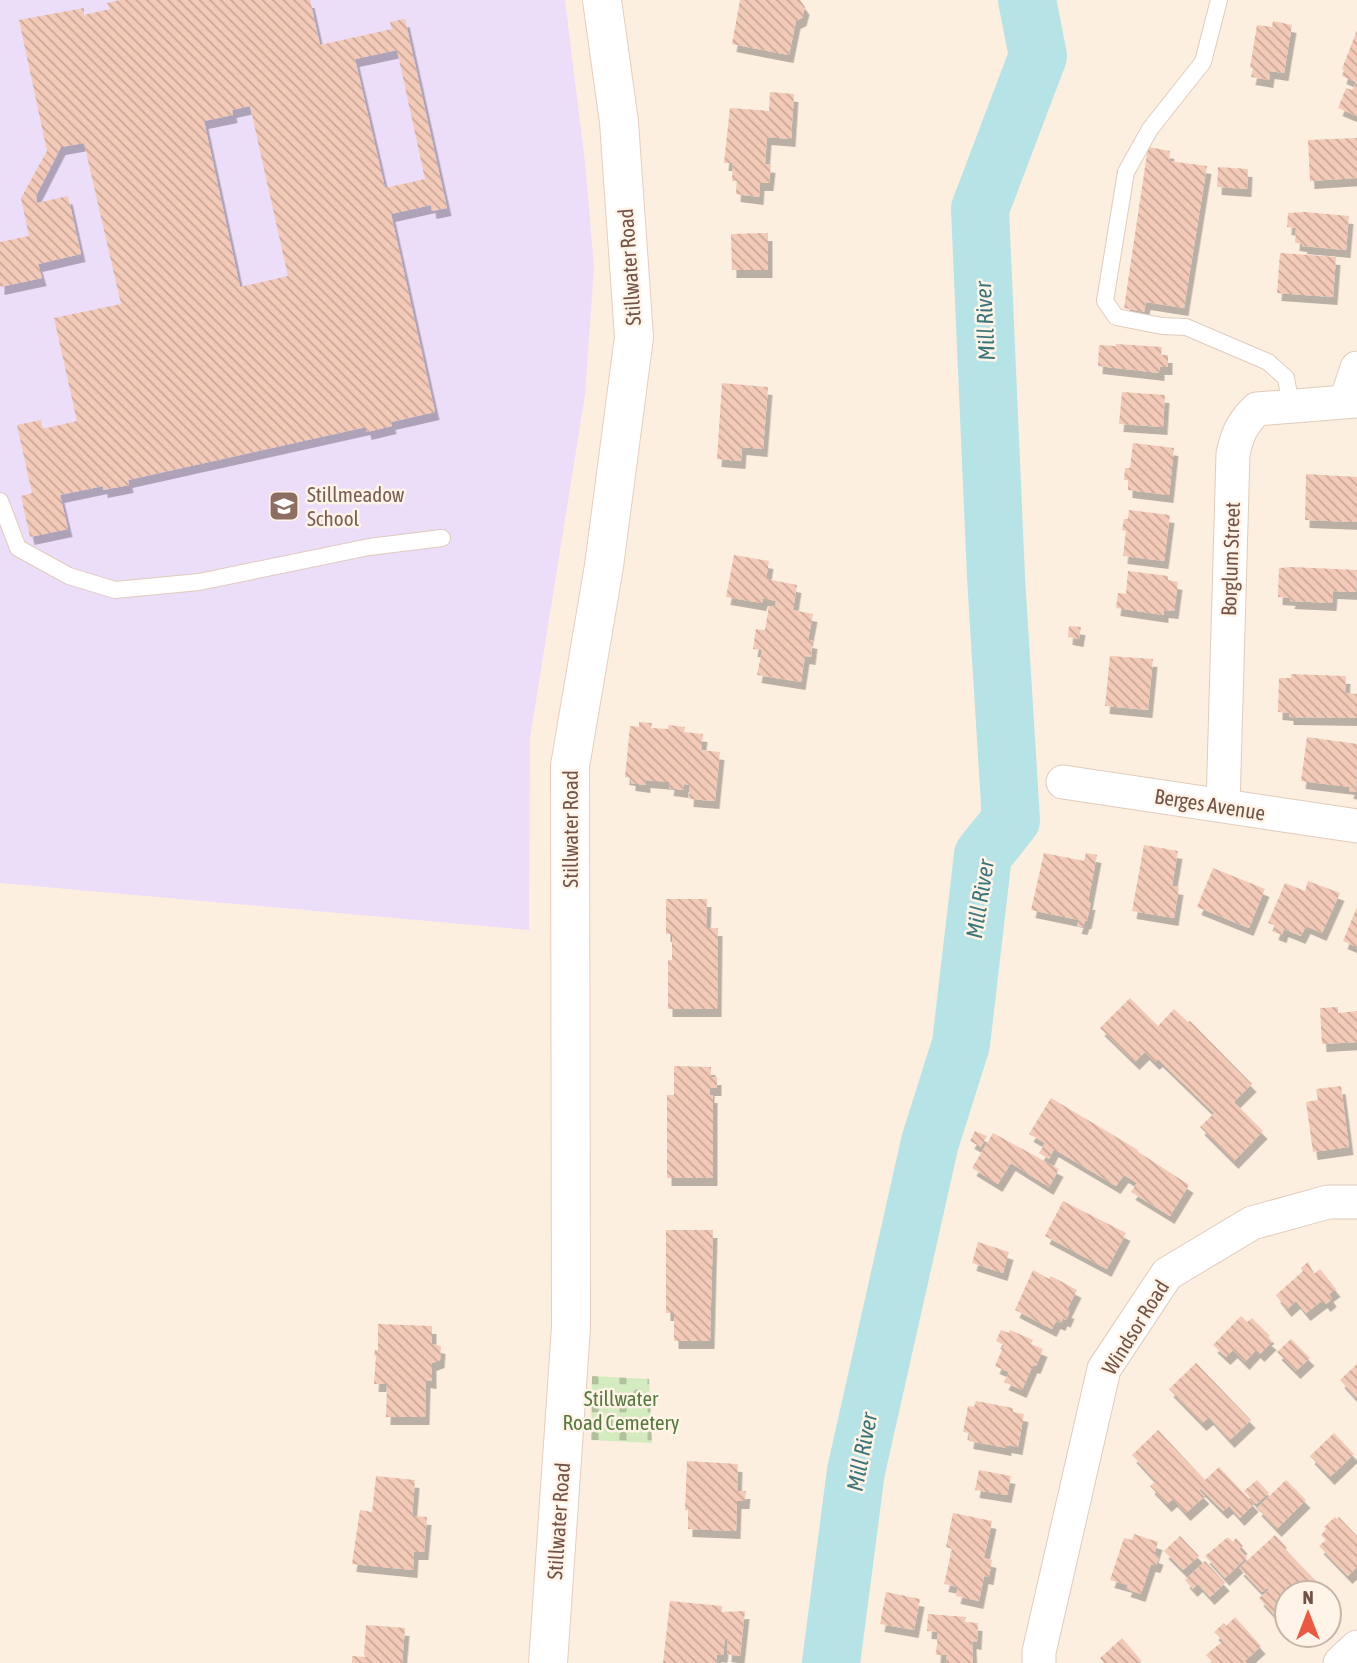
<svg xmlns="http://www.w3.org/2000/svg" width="1357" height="1663" viewBox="0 0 1357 1663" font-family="'Asap Condensed',sans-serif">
<defs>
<pattern id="cemetery-stones" width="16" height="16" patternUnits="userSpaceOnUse" patternTransform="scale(1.75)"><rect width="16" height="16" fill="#d4eabf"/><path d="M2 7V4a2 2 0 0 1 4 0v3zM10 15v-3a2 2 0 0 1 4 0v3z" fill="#b1c09d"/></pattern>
<pattern id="building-back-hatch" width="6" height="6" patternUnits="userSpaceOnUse" patternTransform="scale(1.75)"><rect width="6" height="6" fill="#f3cab7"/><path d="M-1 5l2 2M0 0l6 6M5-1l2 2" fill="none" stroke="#c9a797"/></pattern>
<filter id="shadow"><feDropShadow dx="4.5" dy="8" stdDeviation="0" flood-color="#0004"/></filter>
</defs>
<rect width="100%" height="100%" fill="#fdefe0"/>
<path fill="#ecddf9" d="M 0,0 L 565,0 L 585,162 L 594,267 L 585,395 L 530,738 L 529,930 L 0,883 Z"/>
<path fill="url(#cemetery-stones)" d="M 592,1376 L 649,1379 L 652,1443 L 591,1440 Z"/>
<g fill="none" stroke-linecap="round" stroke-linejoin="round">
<path stroke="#b5e3e6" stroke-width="58" d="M 831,1663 L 856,1471 L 930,1142 L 961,1044 L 983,855 L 1011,820 L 996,577 L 980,209 L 1038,56 L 1027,0"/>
</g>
<path fill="url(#building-back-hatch)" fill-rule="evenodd" filter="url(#shadow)" d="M 120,0 L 310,0 L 320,45 L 392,29 L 390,22 L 405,19 L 447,208 L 432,211 L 431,205 L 391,214 L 435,412 L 391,422 L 392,426 L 367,432 L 366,427 L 128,480 L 129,485 L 103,490 L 103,486 L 60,495 L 68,529 L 30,537 L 21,496 L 32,493 L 17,425 L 41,420 L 43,429 L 77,421 L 54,318 L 121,304 L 84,143 L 61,147 L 36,196 L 37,203 L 68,196 L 81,254 L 38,264 L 42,278 L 0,287 L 0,242 L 29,236 L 21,198 L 47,151 L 19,20 L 84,8 L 84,15 L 110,9 L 107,3 ZM 397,50 L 425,179 L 385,188 L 355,59 ZM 250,106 L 288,276 L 240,287 L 204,121 L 233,115 L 232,110 Z
M 740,0 L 800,0 L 805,7 L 802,18 L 796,21 L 789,55 L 732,44 Z
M 1273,21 L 1292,25 L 1284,73 L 1270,71 L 1269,80 L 1251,77 L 1253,68 L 1250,68 L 1257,25 L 1272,27 Z
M 1357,30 L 1357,116 L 1338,108 L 1346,88 L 1352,90 L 1356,82 L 1342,76 L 1344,70 L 1342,69 Z
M 770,92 L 794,94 L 791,139 L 767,137 L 765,164 L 771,165 L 769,183 L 760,183 L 759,197 L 736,194 L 737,181 L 732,181 L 733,163 L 724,163 L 730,108 L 769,111 Z
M 1357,138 L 1357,178 L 1310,181 L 1308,140 Z
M 1148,147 L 1170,151 L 1169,161 L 1207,166 L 1184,308 L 1146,302 L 1144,312 L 1124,308 Z
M 1218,167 L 1248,169 L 1247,189 L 1217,187 Z
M 1305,212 L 1349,216 L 1346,250 L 1302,246 L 1303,244 L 1295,243 L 1296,228 L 1287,227 L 1288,213 Z
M 768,233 L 768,270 L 732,270 L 731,234 Z
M 1280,253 L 1336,257 L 1333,297 L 1277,293 Z
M 1116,344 L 1162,347 L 1161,355 L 1168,355 L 1168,367 L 1160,367 L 1160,373 L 1098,366 L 1099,345 L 1116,346 Z
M 722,383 L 768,387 L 763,449 L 742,447 L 741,461 L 717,459 Z
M 1122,392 L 1165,395 L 1163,427 L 1119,424 Z
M 1133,443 L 1174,448 L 1169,495 L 1128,490 L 1128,480 L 1124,480 L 1125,468 L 1130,468 Z
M 1306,474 L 1357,477 L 1357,522 L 1305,520 Z
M 1129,510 L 1170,515 L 1164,561 L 1123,556 L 1126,531 L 1122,530 L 1124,519 L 1128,519 Z
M 734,555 L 769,561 L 766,579 L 797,585 L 793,610 L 813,614 L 808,640 L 813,641 L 811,657 L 805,656 L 801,682 L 757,675 L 762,650 L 753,649 L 756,629 L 765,630 L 769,606 L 775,607 L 776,601 L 763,598 L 762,603 L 726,597 Z
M 1292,567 L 1357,570 L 1356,592 L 1333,591 L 1332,603 L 1290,601 L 1291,598 L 1278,597 L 1279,568 Z
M 1128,571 L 1168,576 L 1168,580 L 1178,582 L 1174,611 L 1164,610 L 1164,615 L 1116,608 L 1118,593 L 1126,594 Z
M 1069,626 L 1081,627 L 1079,639 L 1068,637 Z
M 1110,656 L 1153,659 L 1148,710 L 1105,706 Z
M 1291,674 L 1346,676 L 1345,693 L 1357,694 L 1357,718 L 1289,717 L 1289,713 L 1278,712 L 1279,678 L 1291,678 Z
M 639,722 L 652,723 L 651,728 L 668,729 L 669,725 L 685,727 L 684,732 L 703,734 L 701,750 L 720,752 L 715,801 L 689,799 L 690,785 L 684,784 L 684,790 L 669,788 L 670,782 L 646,780 L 646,785 L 631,783 L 631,778 L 625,777 L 630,726 L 639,727 Z
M 1307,737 L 1357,744 L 1356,792 L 1349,791 L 1350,787 L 1301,781 Z
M 1144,845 L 1178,851 L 1172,886 L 1179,887 L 1174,918 L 1132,911 Z
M 1044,853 L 1084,861 L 1086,853 L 1097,855 L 1088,902 L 1091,902 L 1087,921 L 1085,921 L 1083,927 L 1077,926 L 1079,920 L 1031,910 Z
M 1213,868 L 1265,889 L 1249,928 L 1197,907 Z
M 1308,881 L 1340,893 L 1322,933 L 1306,926 L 1301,936 L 1284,929 L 1282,935 L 1274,932 L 1276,926 L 1268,923 L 1285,883 L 1305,891 Z
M 666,899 L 707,899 L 706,928 L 718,928 L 717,1009 L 668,1009 L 668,960 L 672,960 L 672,934 L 666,934 Z
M 1357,907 L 1357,947 L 1343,941 Z
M 1130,998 L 1158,1026 L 1174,1009 L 1188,1022 L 1190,1021 L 1252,1084 L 1234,1102 L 1263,1131 L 1234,1161 L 1200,1127 L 1214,1113 L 1158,1059 L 1155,1062 L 1145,1052 L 1135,1062 L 1100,1028 Z
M 1338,1007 L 1338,1013 L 1357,1011 L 1357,1042 L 1322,1044 L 1320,1008 Z
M 674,1066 L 711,1067 L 711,1077 L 717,1077 L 717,1088 L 710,1088 L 710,1095 L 713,1095 L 713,1178 L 667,1178 L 667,1095 L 674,1095 Z
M 1341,1086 L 1349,1147 L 1313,1152 L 1306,1102 L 1318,1100 L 1316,1089 Z
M 1051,1098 L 1138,1150 L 1137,1151 L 1189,1185 L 1170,1216 L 1131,1192 L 1137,1183 L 1124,1175 L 1116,1186 L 1054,1149 L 1049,1159 L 1039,1153 L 1045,1143 L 1029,1134 Z
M 975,1131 L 987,1136 L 981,1147 L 970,1141 Z
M 993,1133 L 1059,1169 L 1049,1187 L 1011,1163 L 998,1184 L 972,1168 Z
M 1063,1201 L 1126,1233 L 1107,1269 L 1045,1236 Z
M 666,1230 L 713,1230 L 710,1341 L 674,1341 L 674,1313 L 666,1313 Z
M 978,1242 L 1009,1252 L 1003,1273 L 972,1263 Z
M 1308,1262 L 1314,1274 L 1320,1269 L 1336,1289 L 1329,1294 L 1332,1299 L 1326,1304 L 1323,1300 L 1306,1313 L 1296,1301 L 1287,1309 L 1276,1295 L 1303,1271 L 1301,1268 Z
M 1033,1270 L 1049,1279 L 1051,1276 L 1077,1290 L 1067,1310 L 1070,1311 L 1066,1320 L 1063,1318 L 1061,1323 L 1056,1321 L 1052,1329 L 1015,1310 Z
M 1241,1316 L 1247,1322 L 1252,1318 L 1270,1336 L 1267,1338 L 1272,1342 L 1260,1354 L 1256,1350 L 1245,1362 L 1233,1350 L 1226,1357 L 1213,1345 Z
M 378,1324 L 432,1326 L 432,1344 L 441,1346 L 440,1360 L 432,1363 L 432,1381 L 426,1380 L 425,1417 L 386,1417 L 387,1384 L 374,1384 L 376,1356 L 374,1355 L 375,1350 L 378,1350 Z
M 1001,1330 L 1009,1333 L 1010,1330 L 1033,1340 L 1031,1344 L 1043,1349 L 1036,1366 L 1033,1365 L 1022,1390 L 1004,1382 L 1009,1372 L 995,1366 L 1004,1345 L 996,1341 Z
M 1291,1339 L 1310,1358 L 1296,1371 L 1277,1352 Z
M 1196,1363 L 1251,1420 L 1230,1440 L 1209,1417 L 1202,1423 L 1169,1389 Z
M 1357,1364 L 1357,1399 L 1340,1380 Z
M 976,1401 L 1013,1408 L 1013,1412 L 1024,1414 L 1018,1447 L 1007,1445 L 1007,1448 L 969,1441 L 970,1433 L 963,1432 L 968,1406 L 974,1407 Z
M 1158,1430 L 1205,1480 L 1219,1467 L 1254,1504 L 1240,1518 L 1229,1506 L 1223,1511 L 1201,1489 L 1199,1490 L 1205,1496 L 1186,1513 L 1173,1499 L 1167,1504 L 1150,1486 L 1156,1481 L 1132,1455 Z
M 1334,1433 L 1354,1454 L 1330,1477 L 1310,1456 Z
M 687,1461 L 738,1464 L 737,1491 L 746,1491 L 745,1501 L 737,1501 L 736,1531 L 688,1529 L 688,1510 L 685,1510 Z
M 979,1470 L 1011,1476 L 1007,1495 L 975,1490 Z
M 376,1476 L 415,1480 L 412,1516 L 427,1517 L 424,1552 L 414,1552 L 413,1570 L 352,1564 L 360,1510 L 372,1512 Z
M 1257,1480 L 1269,1493 L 1256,1504 L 1244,1491 Z
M 1286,1480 L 1306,1500 L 1277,1529 L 1257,1508 Z
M 953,1513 L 992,1521 L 984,1558 L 992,1560 L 989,1577 L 984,1576 L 979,1601 L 956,1596 L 958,1587 L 944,1584 L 952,1549 L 946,1547 Z
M 1335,1517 L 1337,1519 L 1339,1517 L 1357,1536 L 1357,1567 L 1348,1576 L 1319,1546 L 1326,1540 L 1321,1535 L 1326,1529 L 1324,1527 Z
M 1134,1534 L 1158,1542 L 1154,1555 L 1159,1557 L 1156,1565 L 1151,1564 L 1141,1594 L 1126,1589 L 1128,1585 L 1110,1580 L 1124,1538 L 1132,1540 Z
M 1275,1535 L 1287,1548 L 1285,1549 L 1322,1587 L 1316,1593 L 1287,1593 L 1287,1613 L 1279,1620 L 1259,1598 L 1269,1590 L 1267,1588 L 1262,1592 L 1239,1568 Z
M 1180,1536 L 1199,1556 L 1183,1570 L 1164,1551 Z
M 1228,1537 L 1233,1542 L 1236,1538 L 1243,1546 L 1239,1549 L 1247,1557 L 1225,1578 L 1205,1556 Z
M 1205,1561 L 1225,1583 L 1210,1597 L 1198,1584 L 1193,1589 L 1185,1580 Z
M 886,1592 L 920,1599 L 914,1630 L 880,1624 Z
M 670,1601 L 722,1606 L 722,1612 L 745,1611 L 740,1656 L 727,1654 L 728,1639 L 725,1638 L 723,1655 L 717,1654 L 716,1663 L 663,1663 Z
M 928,1614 L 966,1617 L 965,1622 L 978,1623 L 977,1642 L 972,1641 L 973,1663 L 946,1663 L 947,1655 L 936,1655 L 938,1632 L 927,1631 Z
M 1235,1617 L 1261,1646 L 1245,1661 L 1247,1663 L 1213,1663 L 1206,1655 L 1223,1641 L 1214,1632 L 1224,1623 L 1226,1626 Z
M 366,1625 L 405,1628 L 402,1663 L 352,1663 L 352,1656 L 366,1657 L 364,1654 Z
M 1122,1638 L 1141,1660 L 1138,1663 L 1104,1663 L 1100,1658 Z"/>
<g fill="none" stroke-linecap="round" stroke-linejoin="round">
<g stroke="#e1cbbc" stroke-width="18">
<path id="lane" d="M 1219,0 L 1203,62 L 1150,129 L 1126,172 L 1105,301 L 1116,317 L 1162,326 L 1186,327 L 1268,362 L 1286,378 L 1291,406
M 0,501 L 18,548 L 69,576 L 115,590 L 199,582 L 369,547 L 442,538"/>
</g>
<g stroke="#e1cbbc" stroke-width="35">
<path id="street" d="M 1346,401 L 1357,368
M 1063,782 L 1357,826
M 1223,806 L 1233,454 C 1237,435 1242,423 1257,409 L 1357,401
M 1039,1663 L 1039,1652 L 1104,1369 L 1167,1274 L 1252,1223 L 1328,1202 L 1357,1202
M 1340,1663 L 1357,1647"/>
</g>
<g stroke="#e8cdbc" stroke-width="40">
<path id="secondary" d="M 548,1663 L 571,1327 L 570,766 L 604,566 L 634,337 L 619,122 L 602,0"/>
</g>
<use href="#lane" stroke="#fff" stroke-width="16"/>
<use href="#street" stroke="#fff" stroke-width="33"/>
<use href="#secondary" stroke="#fff" stroke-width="38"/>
</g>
<defs>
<g id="school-square" transform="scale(1.575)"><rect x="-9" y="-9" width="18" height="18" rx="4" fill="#8d6e63" stroke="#fff4e7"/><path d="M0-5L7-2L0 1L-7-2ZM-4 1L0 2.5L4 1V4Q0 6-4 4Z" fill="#fff"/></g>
</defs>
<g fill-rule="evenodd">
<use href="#school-square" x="284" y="506"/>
</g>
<g text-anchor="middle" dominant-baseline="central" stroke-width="5" stroke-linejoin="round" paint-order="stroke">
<g font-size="21" fill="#745347" stroke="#fff4e7">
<text transform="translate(629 267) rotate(-94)">Stillwater Road</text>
<text transform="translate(1230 559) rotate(-88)">Borglum Street</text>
<text transform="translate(1210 804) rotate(9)">Berges Avenue</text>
<text transform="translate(570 829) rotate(-90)">Stillwater Road</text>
<text transform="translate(1135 1327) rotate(-58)">Windsor Road</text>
<text transform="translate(558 1521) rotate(-86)">Stillwater Road</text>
</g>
<g font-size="21" fill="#785e54" stroke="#fff4e7" text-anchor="start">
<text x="307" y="494">Stillmeadow<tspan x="307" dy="24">School</tspan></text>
</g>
<g font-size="21" fill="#557a3f" stroke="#fff4e7">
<text x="621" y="1398">Stillwater<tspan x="621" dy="24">Road Cemetery</tspan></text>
</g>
<g font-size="23" font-style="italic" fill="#3b757a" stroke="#fff4e7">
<text transform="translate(985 321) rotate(-93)">Mill River</text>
<text transform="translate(980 899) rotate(-81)">Mill River</text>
<text transform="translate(862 1452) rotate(-79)">Mill River</text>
</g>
</g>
<g transform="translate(1308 1614)"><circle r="33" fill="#fff4e7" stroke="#c7b4a7" stroke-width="2"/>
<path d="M0-5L12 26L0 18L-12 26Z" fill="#eb5942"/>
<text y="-10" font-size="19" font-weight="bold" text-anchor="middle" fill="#745347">N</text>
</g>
</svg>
